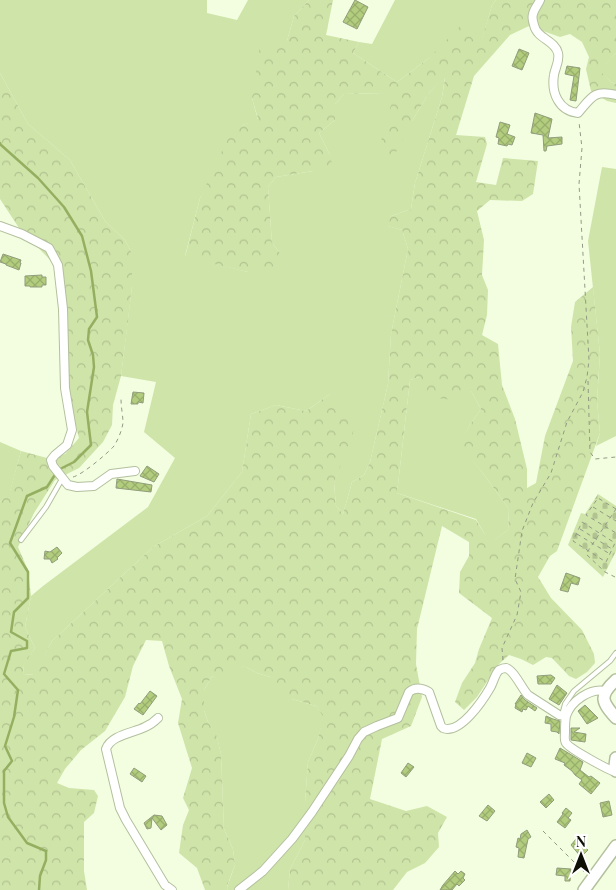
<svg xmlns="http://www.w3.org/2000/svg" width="616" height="890" viewBox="0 0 616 890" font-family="'Playfair Display',serif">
<defs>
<pattern id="forest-crowns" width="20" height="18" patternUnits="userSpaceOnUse" patternTransform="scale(1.25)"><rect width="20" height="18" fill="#cfe4a9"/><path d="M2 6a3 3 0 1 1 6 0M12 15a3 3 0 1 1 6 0" fill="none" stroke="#b1c390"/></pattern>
<pattern id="cemetery-stones" width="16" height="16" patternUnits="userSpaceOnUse" patternTransform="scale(1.25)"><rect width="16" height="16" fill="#cfe4a9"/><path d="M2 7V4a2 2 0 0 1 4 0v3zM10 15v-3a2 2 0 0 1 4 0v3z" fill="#b1c390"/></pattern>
<pattern id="building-cross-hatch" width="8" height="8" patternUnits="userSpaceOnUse" patternTransform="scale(1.25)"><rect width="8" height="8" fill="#b2cd7e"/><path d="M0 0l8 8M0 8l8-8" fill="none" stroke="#98af6b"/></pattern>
</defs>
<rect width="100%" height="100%" fill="#f3fee1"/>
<path fill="#cfe4a9" d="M 0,0 L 207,0 L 207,13 L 237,20 L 248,0 L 309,0 L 294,16 L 287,41 L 252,98 L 258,120 L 243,125 L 200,198 L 185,256 L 248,272 L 279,252 L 272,243 L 268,187 L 276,177 L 313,171 L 330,155 L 319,133 L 335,120 L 335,104 L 344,94 L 385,93 L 397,82 L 353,53 L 359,42 L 372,44 L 395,0 L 496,0 L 492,5 L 482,39 L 429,58 L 397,82 L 412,121 L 429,93 L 445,77 L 442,97 L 415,183 L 411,209 L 391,216 L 388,226 L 402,230 L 408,249 L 391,334 L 388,384 L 370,462 L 364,475 L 352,482 L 343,514 L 336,506 L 334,483 L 342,459 L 330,394 L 306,411 L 276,405 L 251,414 L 242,472 L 207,516 L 153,547 L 52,641 L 34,675 L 24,674 L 23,665 L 35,648 L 25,627 L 31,596 L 43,586 L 148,507 L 175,458 L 144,432 L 156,382 L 121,376 L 132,286 L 132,253 L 125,240 L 105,221 L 70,160 L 28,124 L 0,73 Z
M 616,53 L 616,84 L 611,82 L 599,71 Z
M 602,167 L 616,169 L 616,436 L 596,446 L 600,433 L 597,401 L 600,354 L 588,241 Z
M 419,377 L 420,396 L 471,391 L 481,409 L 469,426 L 461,446 L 482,472 L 509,509 L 508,530 L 493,541 L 484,533 L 476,519 L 397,493 L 410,380 Z
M 0,442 L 21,451 L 10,492 L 0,502 Z
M 231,664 L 246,667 L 257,673 L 270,677 L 292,699 L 316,706 L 324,716 L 318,739 L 308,762 L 305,802 L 305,840 L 290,869 L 288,890 L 228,890 L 227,887 L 235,865 L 233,849 L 224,829 L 221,754 L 216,734 L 208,722 L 204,710 L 204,690 L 212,676 L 224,681 Z"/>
<path fill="url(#forest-crowns)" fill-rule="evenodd" d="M 309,0 L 333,0 L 326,35 L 359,42 L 353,53 L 397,82 L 429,58 L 463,23 L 482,38 L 492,5 L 496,0 L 616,0 L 616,53 L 600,71 L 611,82 L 616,84 L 616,103 L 607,101 L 591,91 L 586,69 L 589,57 L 582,42 L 570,34 L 560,37 L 529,26 L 510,35 L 474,76 L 456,135 L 485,137 L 487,144 L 476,182 L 496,185 L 503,158 L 538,161 L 533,194 L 522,201 L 490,200 L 477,211 L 484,240 L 482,275 L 488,290 L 487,315 L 482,335 L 498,344 L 502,385 L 515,419 L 527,469 L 527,488 L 536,483 L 545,436 L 573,361 L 571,327 L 575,302 L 593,287 L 600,354 L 597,401 L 600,433 L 557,551 L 550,556 L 538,577 L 551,598 L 582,630 L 594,654 L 595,663 L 587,672 L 576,679 L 569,676 L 552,658 L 546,657 L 533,665 L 521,659 L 509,655 L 498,665 L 477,697 L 464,710 L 455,702 L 462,683 L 475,663 L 479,649 L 492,618 L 459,593 L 460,572 L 469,556 L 469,542 L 442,526 L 417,629 L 416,664 L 422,697 L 411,726 L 382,739 L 370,799 L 406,811 L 427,806 L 447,817 L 438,833 L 439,847 L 425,863 L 407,872 L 393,890 L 288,890 L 290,869 L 305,840 L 305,802 L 308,762 L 318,739 L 323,716 L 316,706 L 292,699 L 274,690 L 270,677 L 257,673 L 246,667 L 232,665 L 230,674 L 224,682 L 212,676 L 204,690 L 204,710 L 208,722 L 216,733 L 221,754 L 224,829 L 233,849 L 235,865 L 227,886 L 228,890 L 205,890 L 197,868 L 179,853 L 183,825 L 189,810 L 183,798 L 192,768 L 178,723 L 182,699 L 169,666 L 162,641 L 146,640 L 133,666 L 125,697 L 105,731 L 81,750 L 65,769 L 57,783 L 69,788 L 94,790 L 98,796 L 94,813 L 84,822 L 84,871 L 87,890 L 0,890 L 0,502 L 10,491 L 21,451 L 47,458 L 65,454 L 79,438 L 73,415 L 54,264 L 19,228 L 0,199 L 0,73 L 28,124 L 70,160 L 105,221 L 125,240 L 132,253 L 132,286 L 127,329 L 121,376 L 113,405 L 112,425 L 103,442 L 79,468 L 55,480 L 34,513 L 18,547 L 28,570 L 31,596 L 25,627 L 35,648 L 23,666 L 24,674 L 33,675 L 52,641 L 153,547 L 207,516 L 242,472 L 251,414 L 276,405 L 306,411 L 330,394 L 352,413 L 356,425 L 334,483 L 336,506 L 343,514 L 352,482 L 364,475 L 370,462 L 388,384 L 391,334 L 408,249 L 402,230 L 387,226 L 391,216 L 411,209 L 415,183 L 442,97 L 445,78 L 429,93 L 412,121 L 397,151 L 385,158 L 380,145 L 397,83 L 386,93 L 344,94 L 335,104 L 335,120 L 319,133 L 330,155 L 332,164 L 313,171 L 276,177 L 268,187 L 272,243 L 279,252 L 289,261 L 287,269 L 282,272 L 248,272 L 185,257 L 200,198 L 228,138 L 243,125 L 258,119 L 252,98 L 260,46 L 287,41 L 294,16 ZM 419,377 L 419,396 L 453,400 L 471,391 L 481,409 L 469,426 L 460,446 L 482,472 L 509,509 L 508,530 L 494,540 L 484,533 L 476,520 L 397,493 L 410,380 Z"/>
<path fill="url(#cemetery-stones)" d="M 598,494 L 616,506 L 616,551 L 603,577 L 568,545 L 581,513 L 585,514 Z"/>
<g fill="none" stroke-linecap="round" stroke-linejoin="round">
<path stroke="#95af61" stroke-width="2.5" d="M 0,143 L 1,145 L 38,178 L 64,207 L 82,236 L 91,271 L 97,317 L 89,329 L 88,340 L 93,355 L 94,367 L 87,412 L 91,445 L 74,462 L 58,470 L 47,487 L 27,496 L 10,543 L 28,572 L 28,598 L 14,612 L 11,632 L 27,641 L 27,648 L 11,651 L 4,674 L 18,690 L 14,717 L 5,746 L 12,761 L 4,771 L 4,803 L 8,817 L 27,843 L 46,851 L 46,860 L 40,876 L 39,890"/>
</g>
<path fill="url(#building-cross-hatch)" stroke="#919d7c" d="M 355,0 L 368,7 L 357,29 L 343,22 Z
M 519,49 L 529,53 L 522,70 L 512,66 Z
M 567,66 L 580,68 L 576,101 L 570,100 L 574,76 L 565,74 Z
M 535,113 L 552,119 L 548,138 L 562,137 L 562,144 L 547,146 L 546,151 L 544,151 L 543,135 L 531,133 Z
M 500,122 L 510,125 L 507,134 L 515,137 L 512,145 L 508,144 L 507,146 L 498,144 L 499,138 L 496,137 Z
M 3,254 L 21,260 L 20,263 L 21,263 L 19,270 L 6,265 L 6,264 L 0,262 Z
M 42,275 L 42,277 L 46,277 L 46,285 L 42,285 L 42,287 L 30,287 L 30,286 L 25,286 L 25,276 Z
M 133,392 L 144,393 L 143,403 L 138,402 L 138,404 L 131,404 Z
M 147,466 L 159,474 L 154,482 L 140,476 Z
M 117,479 L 152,485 L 151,492 L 116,488 Z
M 57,547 L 62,553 L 57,558 L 58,559 L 52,563 L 50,559 L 44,559 L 45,551 L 50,552 Z
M 566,573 L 580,578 L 578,585 L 571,583 L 568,592 L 560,590 Z
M 551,675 L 555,678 L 551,684 L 538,684 L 537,676 Z
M 557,685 L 567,693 L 559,705 L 549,699 Z
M 150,691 L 157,696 L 143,715 L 134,709 L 139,703 L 140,704 Z
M 521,695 L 525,700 L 537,708 L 535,711 L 528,706 L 526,710 L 523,709 L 522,712 L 515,708 L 516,704 L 515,704 Z
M 585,705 L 598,718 L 587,724 L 578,711 Z
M 546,716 L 553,719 L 560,721 L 559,734 L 557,732 L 551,731 L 551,724 L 545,723 Z
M 571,728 L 580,728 L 574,732 L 586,734 L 585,742 L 571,740 Z
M 560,748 L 583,762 L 580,770 L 589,777 L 591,776 L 600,783 L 591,794 L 579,784 L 582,780 L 575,775 L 572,771 L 564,765 L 565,763 L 555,759 Z
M 527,753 L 536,758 L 531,767 L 522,763 Z
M 408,763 L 414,767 L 406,777 L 401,773 Z
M 134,768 L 146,776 L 142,782 L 130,774 Z
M 549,794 L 554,800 L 546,808 L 540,802 Z
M 609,801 L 612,815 L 603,817 L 600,803 Z
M 488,805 L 495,811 L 487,821 L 479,816 Z
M 566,808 L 572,813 L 568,818 L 571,820 L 565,828 L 557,822 L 563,814 L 562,813 Z
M 154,815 L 162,816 L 167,825 L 161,830 L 152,818 L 151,828 L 147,829 L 144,823 Z
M 527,830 L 531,837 L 528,839 L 524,858 L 518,857 L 519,848 L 516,847 L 518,838 L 520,839 L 521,834 Z
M 576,839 L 588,850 L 581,857 L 571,845 Z
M 557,868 L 571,869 L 570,881 L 565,881 L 565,876 L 556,875 Z
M 455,871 L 458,874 L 461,871 L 465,874 L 463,878 L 465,880 L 459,886 L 457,884 L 452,890 L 440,890 L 443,885 Z"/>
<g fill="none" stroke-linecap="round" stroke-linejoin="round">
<g stroke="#b3c09e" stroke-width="6">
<path id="lane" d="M 21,540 L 46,507 L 62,479
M 562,715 L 565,704 L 574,691 L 610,661 L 616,653"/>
</g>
<g stroke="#b3c09e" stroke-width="10">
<path id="street" d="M 540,0 C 538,5 534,9 533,14 C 532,17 533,22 534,25 C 537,39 555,40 558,53 C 560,61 555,68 554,75 C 551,93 559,111 578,113 C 591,98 594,89 616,95
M 0,226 L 22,234 L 49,248 L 58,265 L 63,309 L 65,388 L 72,430 L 67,445 L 55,455 L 51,460 L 53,466 L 68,485 L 77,487 L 94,486 L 111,474 L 135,471
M 605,691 C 590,688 571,701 566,716 C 565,721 565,727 565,732 C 565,735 564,740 566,743 C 570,749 608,770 616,772
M 158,718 C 154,722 150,725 145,727 C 133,733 111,735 106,749 L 120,808 L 126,820 L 165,885 L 172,890
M 239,890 L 263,871 L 292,839 L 312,812 L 349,756 L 358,739 L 364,732 L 377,726 L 398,718 L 409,692 C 415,687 422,688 429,692 L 441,726 L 443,728 C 460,735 483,700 490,688 C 493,683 495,674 499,670 C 501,669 503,668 506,668 C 514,670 522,689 528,695 L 559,715 L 566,716"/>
</g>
<g stroke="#b3c09e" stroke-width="14">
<path id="secondary" d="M 616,680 C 598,696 602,702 616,718
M 616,758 L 615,766 L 616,771
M 584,890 L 616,846"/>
</g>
<path stroke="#929a84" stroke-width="1" stroke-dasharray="4 4" stroke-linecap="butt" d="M 588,381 L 590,452 L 595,459 L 616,457
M 73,477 C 82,475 108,453 114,446 C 118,440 122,430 123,423 C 123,416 121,407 121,399
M 593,507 L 616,521
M 616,509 L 598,498 L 586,515 L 616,533
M 582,522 L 615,543 L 606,562 L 573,541 Z
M 580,529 L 612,549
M 577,534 L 610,554
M 615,577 L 605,572 L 586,554 L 616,509
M 503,660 L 502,648 L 517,615 L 521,592 L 515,579 L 522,531 L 533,503 L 551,473 L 567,422 L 583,392 L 587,377 L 589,360 L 579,184 L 582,148 L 579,122
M 543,831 L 584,872"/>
<use href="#lane" stroke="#fff" stroke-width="4"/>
<use href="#street" stroke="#fff" stroke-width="8"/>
<use href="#secondary" stroke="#fff" stroke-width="11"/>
</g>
<g transform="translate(581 855)" stroke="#ffffff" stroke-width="4" paint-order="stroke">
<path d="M0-4L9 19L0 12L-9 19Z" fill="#0c1005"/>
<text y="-8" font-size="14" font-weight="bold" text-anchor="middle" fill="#0c1005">N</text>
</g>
</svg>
